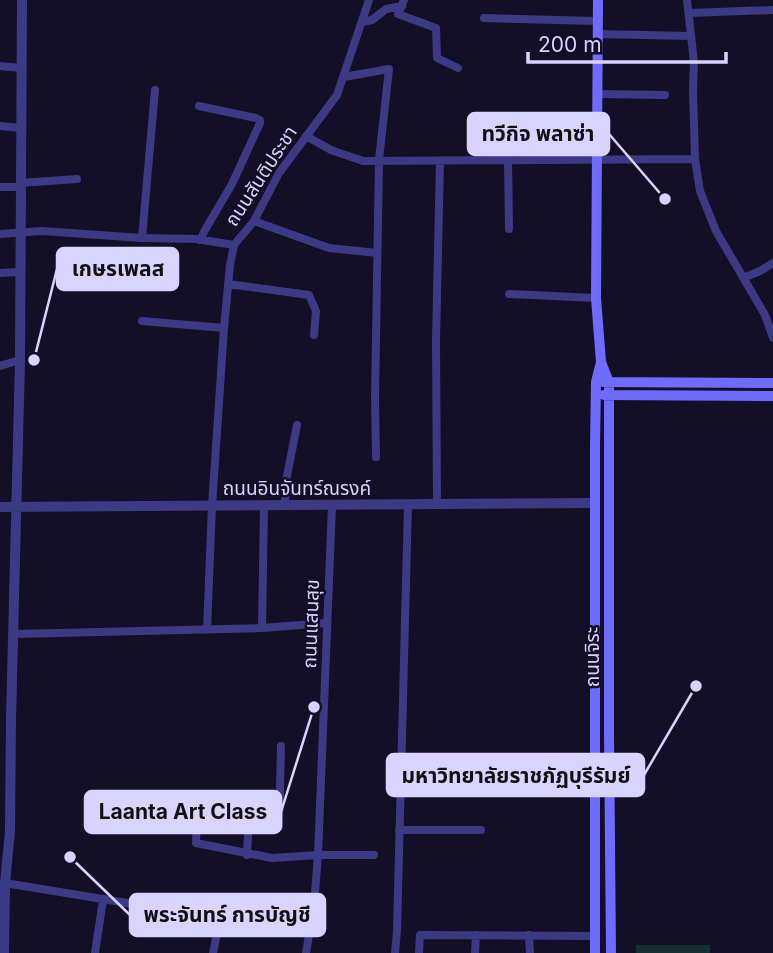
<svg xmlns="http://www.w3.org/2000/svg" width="773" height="953" viewBox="0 0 773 953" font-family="Inter,'Noto Sans Thai',sans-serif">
<rect width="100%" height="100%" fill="#130f26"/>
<path fill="#12302f" d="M 636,945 L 710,945 L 710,953 L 636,953 Z"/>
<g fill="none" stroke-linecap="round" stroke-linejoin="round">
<path stroke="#3d3a85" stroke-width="8" d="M 404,0 L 398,14 L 436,28 L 437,58 L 458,68
M 687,0 L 694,62 L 693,89 L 695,159 L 700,191 L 716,231 L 765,315 L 773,338
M 689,13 L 773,10
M 484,18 L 598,21
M 362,22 L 372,20 L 386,9 L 402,6
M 597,34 L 690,36
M 0,66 L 21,68
M 344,77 L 389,69 L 379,160 L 375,398 L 376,457
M 597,94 L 665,95
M 199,106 L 256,118 L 260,120 L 260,123 L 232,184 L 205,230 L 200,240
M 0,126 L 21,128
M 306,136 L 331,150 L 363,161 L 695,159
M 508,160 L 509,229
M 20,183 L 77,179
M 0,187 L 20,187
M 254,221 L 329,248 L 377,253
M 0,234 L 42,231 L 142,238 L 196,239 L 234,245
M 142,238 L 155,90
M 0,273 L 20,272
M 743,278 L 760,271 L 773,263
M 228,284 L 309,295 L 316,311 L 314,335
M 509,294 L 596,298
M 142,321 L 224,328
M 0,366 L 20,360
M 437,504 L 436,341 L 440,161
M 285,506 L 286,481 L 297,425
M 262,628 L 264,506
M 207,630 L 212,506 L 224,328 L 230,265 L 234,245 L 254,221 L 279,173 L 337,95 L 369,0
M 14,634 L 262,628 L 326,623
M 280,796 L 198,800 L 196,843 L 272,858 L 318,855 L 374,855
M 279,827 L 281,746
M 399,830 L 481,830
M 247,855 L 250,798
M 5,883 L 310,933
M 529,935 L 530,953
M 95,953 L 103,900
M 213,953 L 220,919
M 306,953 L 314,906 L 318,855 L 332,506
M 395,953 L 397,931 L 408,505
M 419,953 L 420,935 L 595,936
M 475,953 L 476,935"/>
<path stroke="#3d3a85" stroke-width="10" d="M 0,507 L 595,503
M 4,953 L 5,883 L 10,831 L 11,719 L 20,360 L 22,0"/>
<path stroke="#6f6bff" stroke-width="10" d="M 598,0 L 596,298 L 601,362 L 609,382 L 609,734 L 611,953
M 603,382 L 773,383
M 604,395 L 773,396
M 595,953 L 595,447 L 596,382 L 601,362"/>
</g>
<g text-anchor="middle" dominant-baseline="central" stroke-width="5" stroke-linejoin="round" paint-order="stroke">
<g font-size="19" fill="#d9d4ff" stroke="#130f26">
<text transform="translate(261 176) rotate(-57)">ถนนสันติประชา</text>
<text x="297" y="488">ถนนอินจันทร์ณรงค์</text>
<text transform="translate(311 624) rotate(-88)">ถนนแสนสุข</text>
<text transform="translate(592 657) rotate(-90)">ถนนจิระ</text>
</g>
</g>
<path fill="none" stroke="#d9d4ff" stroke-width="2.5" d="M665 199L609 134M34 360L57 269M696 686L644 775M314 707L281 812M70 857L130 915"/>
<g fill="#d9d4ff" stroke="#130f26" stroke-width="2.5">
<circle cx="665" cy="199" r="7"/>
<circle cx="34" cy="360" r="7"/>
<circle cx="696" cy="686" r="7"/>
<circle cx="314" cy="707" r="7"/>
<circle cx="70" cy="857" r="7"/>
</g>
<g fill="#d9d4ff" stroke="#d9d4ff" stroke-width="2.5">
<rect x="468" y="113" width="141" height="42" rx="7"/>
<rect x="57" y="248" width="121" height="42" rx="7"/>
<rect x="387" y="754" width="257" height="42" rx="7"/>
<rect x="85" y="791" width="196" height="42" rx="7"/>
<rect x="130" y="894" width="195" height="42" rx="7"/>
</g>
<g font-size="21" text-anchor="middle" font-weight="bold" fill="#111">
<text x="538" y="141">ทวีกิจ พลาซ่า</text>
<text x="118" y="276">เกษรเพลส</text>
<text x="516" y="783">มหาวิทยาลัยราชภัฏบุรีรัมย์</text>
<text x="183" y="819">Laanta Art Class</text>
<text x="227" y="922">พระจันทร์ การบัญชี</text>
</g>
<path d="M528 52v10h198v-10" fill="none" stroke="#d9d4ff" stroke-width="3.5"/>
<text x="538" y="52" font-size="21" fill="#d9d4ff" stroke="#130f26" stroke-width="5" paint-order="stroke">200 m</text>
</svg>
